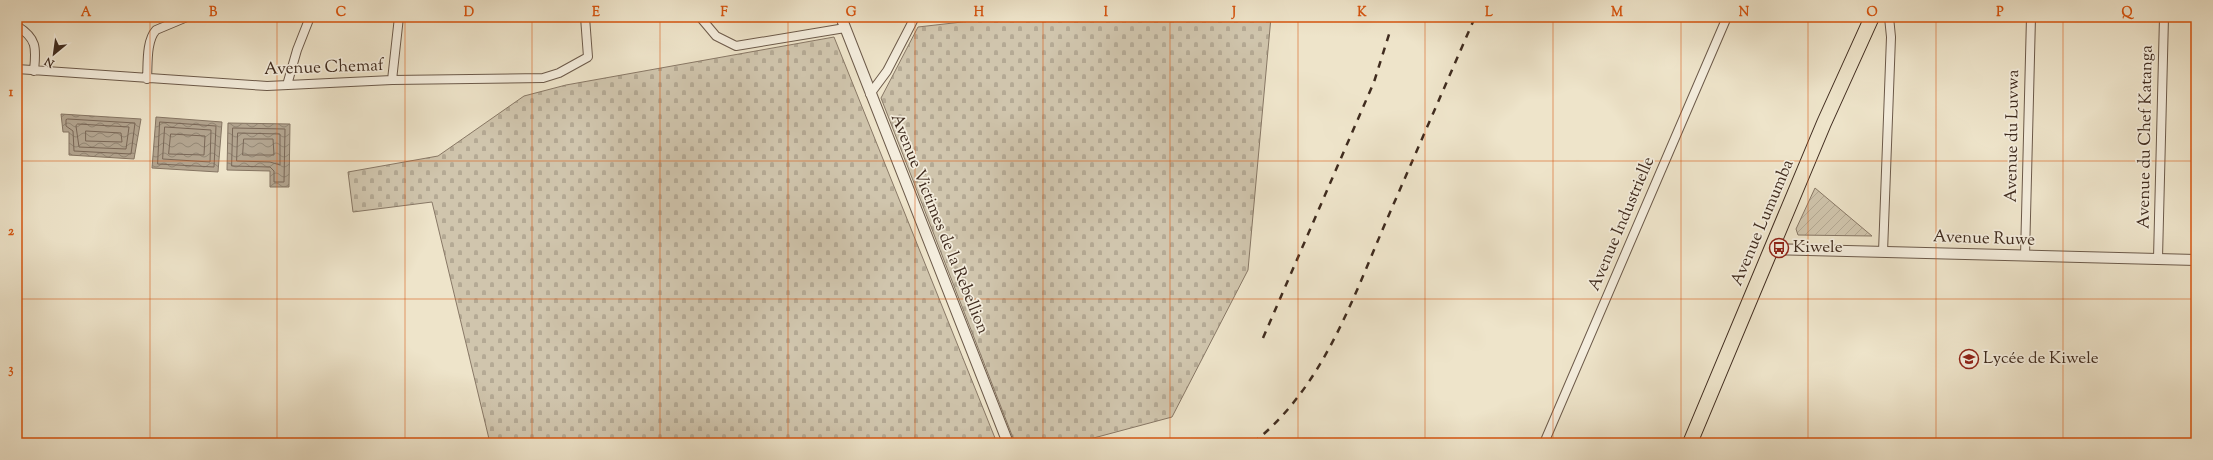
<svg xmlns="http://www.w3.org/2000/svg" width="2213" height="460" viewBox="0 0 2213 460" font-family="'Sorts Mill Goudy',serif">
<defs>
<pattern id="cemetery-stones" width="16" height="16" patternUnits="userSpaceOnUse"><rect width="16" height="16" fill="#d0c5ad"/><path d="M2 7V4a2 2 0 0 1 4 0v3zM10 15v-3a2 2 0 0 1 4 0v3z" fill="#b4a994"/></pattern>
<pattern id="garden-furrows" width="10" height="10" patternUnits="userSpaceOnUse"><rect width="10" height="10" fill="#d0c5ad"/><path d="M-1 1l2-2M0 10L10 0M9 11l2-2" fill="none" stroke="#b4a994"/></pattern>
<pattern id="water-waves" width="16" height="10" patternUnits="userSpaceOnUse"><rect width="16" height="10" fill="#b3a590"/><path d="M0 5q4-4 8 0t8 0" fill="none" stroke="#938775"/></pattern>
</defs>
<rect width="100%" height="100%" fill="#eee4ca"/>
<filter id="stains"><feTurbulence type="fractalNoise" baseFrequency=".005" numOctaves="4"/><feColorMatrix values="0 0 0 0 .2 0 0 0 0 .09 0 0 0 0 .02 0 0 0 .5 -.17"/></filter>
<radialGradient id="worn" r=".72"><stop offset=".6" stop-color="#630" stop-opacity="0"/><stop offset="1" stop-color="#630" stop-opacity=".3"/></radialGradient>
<path fill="url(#cemetery-stones)" stroke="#887866" d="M 972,17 L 1271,17 L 1248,270 L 1172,417 L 1075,443 L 1015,443 L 881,98 L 918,27 L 962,22 Z
M 834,37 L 997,443 L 490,443 L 432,202 L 353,212 L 348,172 L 438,156 L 524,96 L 566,85 Z"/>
<path fill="url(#garden-furrows)" stroke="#887866" d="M 1815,188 L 1872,236 L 1798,235 L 1796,229 Z"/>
<path fill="url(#water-waves)" stroke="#857563" d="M 61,114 L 141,119 L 134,159 L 69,155 L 69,132 L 63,132 Z
M 156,117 L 222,122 L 218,172 L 152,168 Z
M 228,123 L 290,124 L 289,187 L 270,187 L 270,171 L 227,170 Z"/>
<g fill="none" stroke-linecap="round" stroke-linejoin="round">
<path stroke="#7a6858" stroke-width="1" d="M 68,119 L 135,123 L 131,154 L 74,151 L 73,131 L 66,126 L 66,120 Z
M 160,122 L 216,126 L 214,167 L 158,164 Z
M 78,124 L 129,127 L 126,149 L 79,147 L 76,126 Z
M 165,127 L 211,130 L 210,162 L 163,159 Z
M 233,128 L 285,129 L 284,182 L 274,182 L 274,171 L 270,167 L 232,166 Z
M 86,131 L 121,133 L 122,142 L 86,141 Z
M 238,133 L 280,134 L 280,165 L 270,162 L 237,161 Z
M 171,134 L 205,136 L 204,155 L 169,154 Z
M 244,139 L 273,139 L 274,155 L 243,155 Z"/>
<g stroke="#6c5a4a" stroke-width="10">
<path id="minor" d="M 700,17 L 716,36 L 736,46 L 845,28
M 17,26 C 38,39 36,49 34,71
M 17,69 L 267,86 L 392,80 L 543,78 L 559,73 L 588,57 L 585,17
M 147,79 C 148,64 146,41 156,30 L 187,17
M 392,80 L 399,17
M 287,85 L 297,50 L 310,17
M 870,94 L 887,71 L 915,17
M 1883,252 L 1891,37 L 1889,17
M 2025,256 L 2031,17
M 2158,258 L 2164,17
M 1544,443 L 1727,17"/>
</g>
<g stroke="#6c5a4a" stroke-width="12">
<path id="tertiary" d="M 841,17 L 1008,443
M 1772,249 L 2196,260"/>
</g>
<g stroke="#402c1f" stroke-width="16">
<path id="trunk" d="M 1690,443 L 1824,123 L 1872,17"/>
</g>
<use href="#minor" stroke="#f4eddd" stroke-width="8"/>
<use href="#tertiary" stroke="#f4eddd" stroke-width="10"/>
<use href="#trunk" stroke="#eee4ca" stroke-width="14"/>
<path stroke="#402c1f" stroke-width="2.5" stroke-dasharray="7 7" stroke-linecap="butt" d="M 1263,338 L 1374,82 L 1391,28
M 1253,443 C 1324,387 1353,297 1388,217 C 1417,150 1446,84 1475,17"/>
</g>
<path fill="none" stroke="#d7540e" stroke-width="1" stroke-opacity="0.55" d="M 150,17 L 150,443M 277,17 L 277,443M 405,17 L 405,443M 532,17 L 532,443M 660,17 L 660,443M 788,17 L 788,443M 915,17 L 915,443M 1043,17 L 1043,443M 1170,17 L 1170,443M 1298,17 L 1298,443M 1425,17 L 1425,443M 1553,17 L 1553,443M 1681,17 L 1681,443M 1808,17 L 1808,443M 1936,17 L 1936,443M 2063,17 L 2063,443M 17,161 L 2196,161M 17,299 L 2196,299"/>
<defs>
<g id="bus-ring" transform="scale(1)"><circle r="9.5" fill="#f4eddd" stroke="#8f2418" stroke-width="1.5"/><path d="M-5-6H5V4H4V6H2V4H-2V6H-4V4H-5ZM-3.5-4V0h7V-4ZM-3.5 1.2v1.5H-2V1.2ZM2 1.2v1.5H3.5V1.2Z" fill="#8f2418"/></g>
<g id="school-ring" transform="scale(1)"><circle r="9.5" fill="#f4eddd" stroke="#8f2418" stroke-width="1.5"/><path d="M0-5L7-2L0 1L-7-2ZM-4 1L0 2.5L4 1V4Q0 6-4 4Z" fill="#8f2418"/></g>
</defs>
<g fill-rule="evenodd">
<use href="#bus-ring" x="1779" y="248"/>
<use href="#school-ring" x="1969" y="359"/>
</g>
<g text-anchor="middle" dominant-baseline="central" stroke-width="3.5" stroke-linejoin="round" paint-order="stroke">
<g font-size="17" fill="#402c1f" stroke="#f4eddd">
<text transform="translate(324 68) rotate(-2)">Avenue Chemaf</text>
<text transform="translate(2013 136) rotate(-89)">Avenue du Luvwa</text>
<text transform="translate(2146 137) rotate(-89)">Avenue du Chef Katanga</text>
<text transform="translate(1763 223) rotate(-67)">Avenue Lumumba</text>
<text transform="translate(939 224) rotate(68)">Avenue Victimes de la Rebellion</text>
<text transform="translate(1622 224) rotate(-67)">Avenue Industrielle</text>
<text transform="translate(1984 239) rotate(2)">Avenue Ruwe</text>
</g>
<g font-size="17" fill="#402c1f" stroke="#f4eddd" text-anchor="start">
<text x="1793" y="248">Kiwele</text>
<text x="1983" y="359">Lycée de Kiwele</text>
</g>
</g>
<rect width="2213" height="460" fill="none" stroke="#eee4ca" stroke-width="44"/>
<g transform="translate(54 54) rotate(209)" stroke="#f4eddd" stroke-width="3" paint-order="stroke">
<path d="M0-3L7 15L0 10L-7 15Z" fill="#402c1f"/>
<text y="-6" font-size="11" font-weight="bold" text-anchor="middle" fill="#402c1f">N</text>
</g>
<rect x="22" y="22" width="2169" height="416" fill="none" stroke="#d7540e" stroke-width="1.5"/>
<g font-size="13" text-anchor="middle" font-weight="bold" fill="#d7540e">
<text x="86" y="16">A</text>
<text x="213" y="16">B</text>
<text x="341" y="16">C</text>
<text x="469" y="16">D</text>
<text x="596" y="16">E</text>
<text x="724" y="16">F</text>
<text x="851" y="16">G</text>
<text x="979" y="16">H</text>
<text x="1106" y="16">I</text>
<text x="1234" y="16">J</text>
<text x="1362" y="16">K</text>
<text x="1489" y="16">L</text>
<text x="1617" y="16">M</text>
<text x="1744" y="16">N</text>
<text x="1872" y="16">O</text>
<text x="2000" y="16">P</text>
<text x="2127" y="16">Q</text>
<text x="11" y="96">1</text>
<text x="11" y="235">2</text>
<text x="11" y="373">3</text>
</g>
<rect width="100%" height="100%" filter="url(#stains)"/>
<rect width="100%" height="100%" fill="url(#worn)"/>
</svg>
